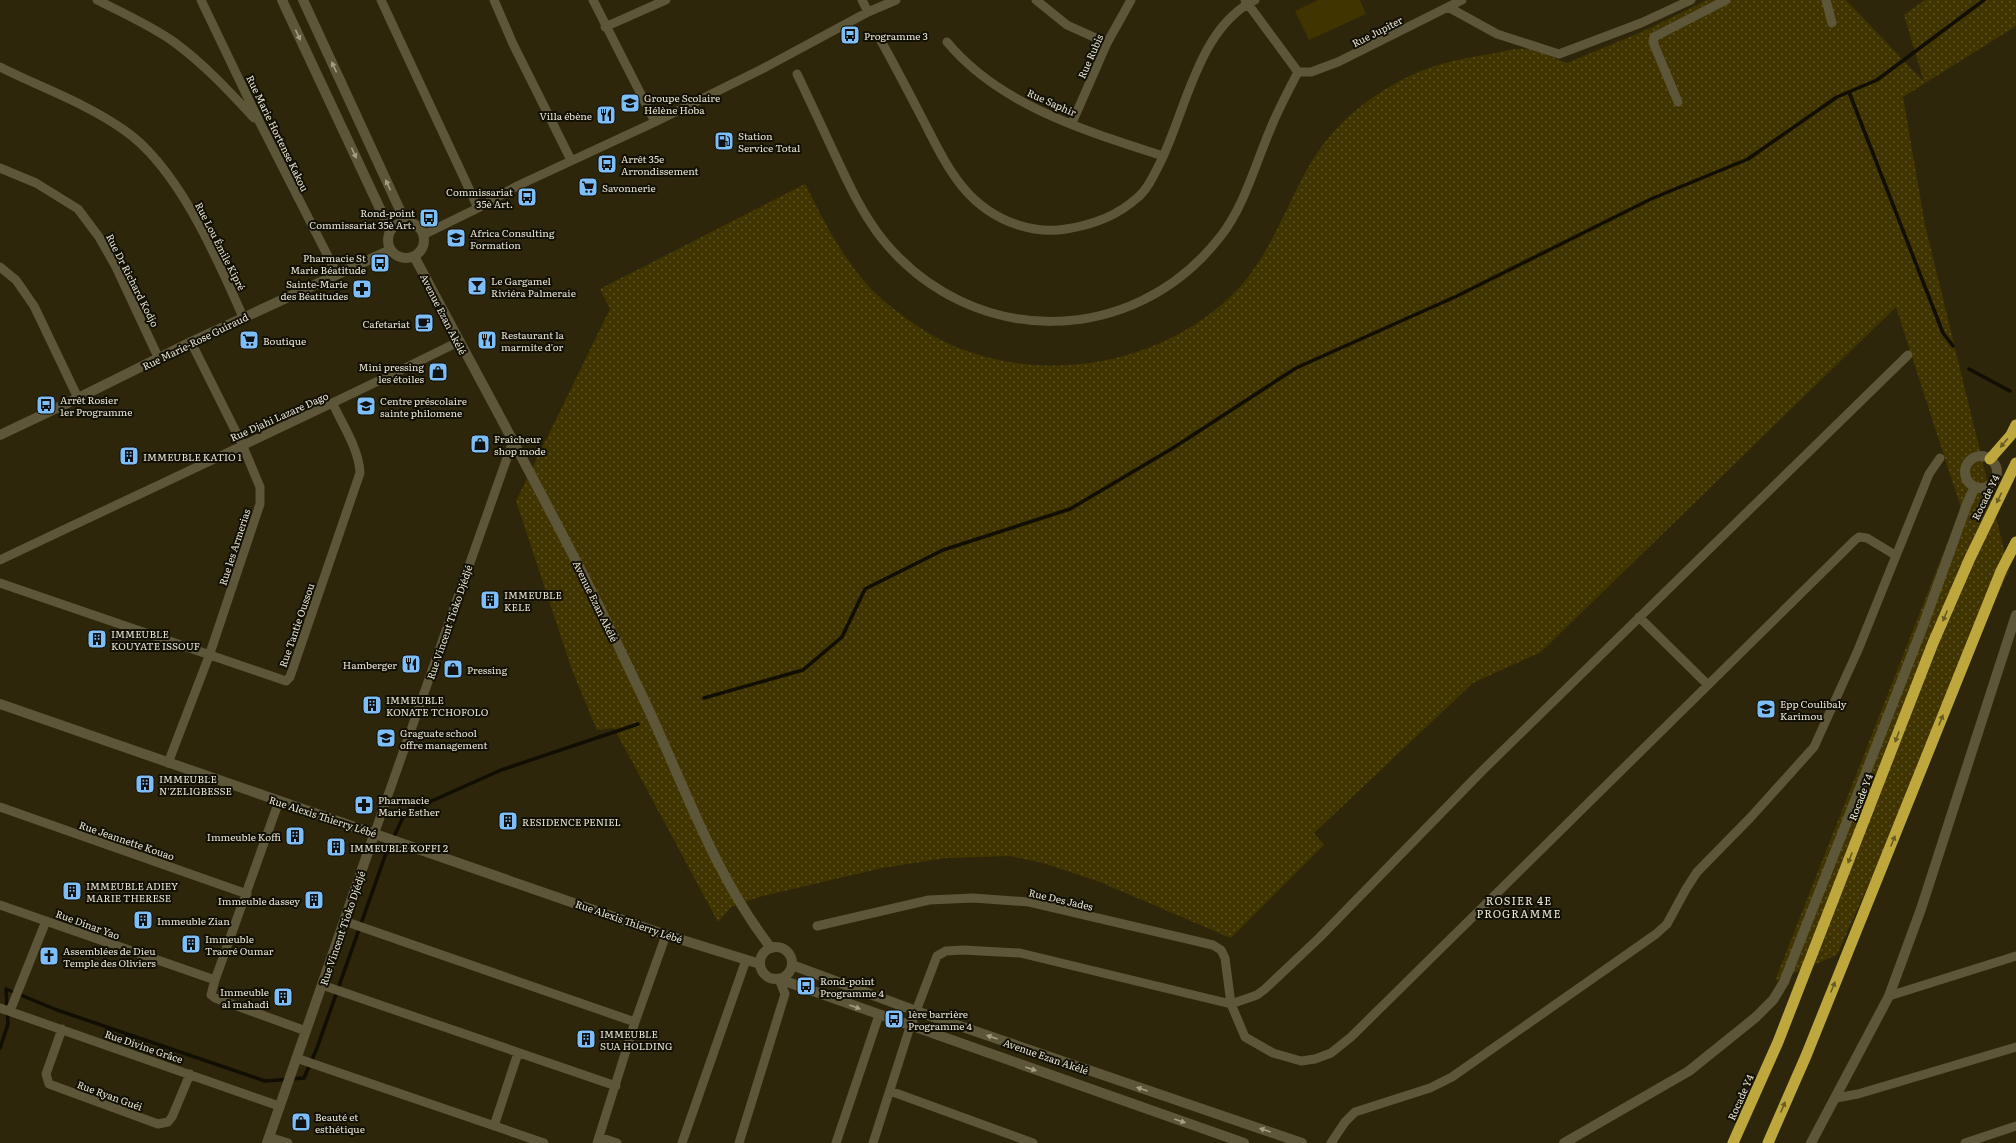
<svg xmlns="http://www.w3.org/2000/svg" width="2016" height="1143" viewBox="0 0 2016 1143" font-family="Literata,serif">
<defs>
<pattern id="grass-dots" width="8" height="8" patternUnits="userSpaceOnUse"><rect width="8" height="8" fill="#403500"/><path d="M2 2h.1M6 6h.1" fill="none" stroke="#5c5224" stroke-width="1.8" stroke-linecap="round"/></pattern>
</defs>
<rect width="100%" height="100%" fill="#2d260a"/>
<path fill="url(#grass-dots)" d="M 1707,0 L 1846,0 L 1924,82 L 1904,15 L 1925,0 L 2016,0 L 2016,26 L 1903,97 L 1925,225 L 2009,570 L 1837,955 L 1775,981 L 1961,508 L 1896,307 L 1541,652 L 1473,683 L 1314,833 L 1324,845 L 1231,938 L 1100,882 L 1043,863 L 1010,856 L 946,858 L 882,868 L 759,897 L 731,907 L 718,922 L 614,728 L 597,730 L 572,670 L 516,501 L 610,309 L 600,289 L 805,184 C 826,225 848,270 884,301 C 902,316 924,332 945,342 C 1039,386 1158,367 1232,295 C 1271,257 1285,206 1312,161 C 1338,118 1383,85 1429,68 C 1449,61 1471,57 1491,54 C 1502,52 1514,48 1525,49 C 1536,49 1556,59 1567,63 L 1646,30 Z"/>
<path fill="#403500" d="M 1318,0 L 1360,0 L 1366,14 L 1309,40 L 1295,11 Z"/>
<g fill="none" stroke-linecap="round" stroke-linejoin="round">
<path stroke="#110e03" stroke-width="3.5" d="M 1849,92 L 1943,333 L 1953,346
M 1969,369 L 2010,391
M 704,698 L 803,670 L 842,637 L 865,589 L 943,550 L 1070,509 L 1173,448 L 1296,368 L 1457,296 L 1651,199 L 1748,159 L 1837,97 L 1877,80 L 1984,0
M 0,1048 L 8,1024 L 6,989 L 57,1010 L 265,1081 L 304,1078 L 317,1048 L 385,856 L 405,813 L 501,770 L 638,724"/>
<path stroke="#5d5639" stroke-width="9" d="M 97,0 C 123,13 150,25 174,42 C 204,64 229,91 254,118
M 201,0 L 260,123 L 337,274
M 381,0 L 478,208
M 494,0 L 513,44 L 571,160
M 593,0 L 655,122
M 862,0 L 868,12
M 1036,0 L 1067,25 L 1107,43
M 1245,0 L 1298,72
M 1826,0 L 1832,23
M 1448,7 L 1497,34 L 1559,54 L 1641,23 L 1691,0
M 605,27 L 666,0
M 880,39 C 894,64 907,89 920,114 C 945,162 963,207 1018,225 C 1034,230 1049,232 1066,229 C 1092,225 1116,217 1137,198 C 1147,190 1154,175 1160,163 C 1186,111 1198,28 1255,0
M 947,42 C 1000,106 1087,131 1163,156
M 0,67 C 42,88 86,103 124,130 C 178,167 217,258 243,317
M 1298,72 L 1311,72 L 1338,62 L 1462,0
M 797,74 C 810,101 823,129 836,157 C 849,185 863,215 883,240 C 972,349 1133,349 1220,237 C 1244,207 1255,165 1270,130 C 1278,110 1288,91 1298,72
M 1678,102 L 1653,42 L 1654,37 L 1726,0
M 1072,123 L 1107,43 L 1131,0
M 0,168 L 36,183 L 78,209 L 99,237 L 116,267 L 159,359
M 423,235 L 478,208 L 517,186 L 655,122 L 762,69 L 868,12 L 896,0
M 0,267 L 16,280 L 34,306 L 78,398
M 0,560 C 153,487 307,417 458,342
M 0,583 L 286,681 L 290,677 L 360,473 C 359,449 343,426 333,404
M 1639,617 L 1708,685
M 168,763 L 209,656 L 260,504 L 260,487 L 242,444 L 191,342
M 279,801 L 215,980 L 211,995 L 215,998 L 306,1031
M 0,807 L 247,894
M 375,832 L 513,441
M 0,905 L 215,980
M 344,921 L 635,1022
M 817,926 L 929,900 L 973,898 L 1029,902 L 1213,945 L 1221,950 L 1225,958 L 1231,1004 L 1245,1037 L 1273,1053 L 1301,1061 L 1315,1059 L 1331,1053 L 1351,1037 L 1855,540 L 1859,537 L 1867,538 L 1895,555
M 322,985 L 616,1086
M 1889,996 L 2016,956
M 0,1008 L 279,1106
M 10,1011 L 46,921
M 62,1029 L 46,1074 L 49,1084 L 158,1124 L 168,1122 L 172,1117 L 190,1074
M 296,1058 L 544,1143
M 890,1091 L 1033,1143
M 1836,1098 L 1858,1094 L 2016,1047
M 494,1126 L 518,1053
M 269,1137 L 288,1143
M 599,1137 L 617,1143
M 597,1143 L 635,1022 L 666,935
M 682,1143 L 746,960
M 739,1143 L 785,994 L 779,979
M 836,1143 L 879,1015
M 873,1143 L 910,1027 L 937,956 L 946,951 L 963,950 L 1020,953 L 1231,1004 L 1257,995 L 1265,989 L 1319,938 L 1482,771 L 1908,355
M 1331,1143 L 1345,1122 L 1355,1112 L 1430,1088 L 1452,1077 L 1656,934 L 1667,924 L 1686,889 L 1697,872 L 1750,818 L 1814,747 L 1858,650 L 1929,474 L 1940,458
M 1965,1143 L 2016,1126"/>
<path stroke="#5d5639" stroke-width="10" d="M 282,0 L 390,230
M 303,0 L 405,221
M388 240a18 18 0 1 1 36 0a18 18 0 1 1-36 0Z
M 414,256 C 467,356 522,456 574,557 C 596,598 616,641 636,683 C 680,772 710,869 771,948
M 0,435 L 78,398 L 191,342 L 390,250
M1965 472a16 16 0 1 1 32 0a16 16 0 1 1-32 0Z
M 267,1143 L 375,832
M 1564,1143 L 1689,1071 L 1756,1017 L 1773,1000 L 1784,982 L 1826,875 L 1923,626 L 1967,504 L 1975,487
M 1811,1143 L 1889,996 L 1921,909 L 2016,615"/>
<path stroke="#5d5639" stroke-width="10" d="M 0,704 L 666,935 L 760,964
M760 963a16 16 0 1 1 32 0a16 16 0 1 1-32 0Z
M 792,965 L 916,1011 L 1302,1143
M 779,979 L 1244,1143"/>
<path stroke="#bea83e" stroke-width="11" d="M 1990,459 L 2011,435 L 2016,425
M 1733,1143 L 1778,1042 L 1933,643 L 1970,558 L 2016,463
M 1768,1143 L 1806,1056 L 2001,571 L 2016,542"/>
</g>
<defs><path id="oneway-solid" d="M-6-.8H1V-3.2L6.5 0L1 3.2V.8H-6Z"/></defs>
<g fill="#a29e86">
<use href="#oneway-solid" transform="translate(298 35) rotate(65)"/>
<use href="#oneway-solid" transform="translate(334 67) rotate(-115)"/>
<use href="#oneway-solid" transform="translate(354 153) rotate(65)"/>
<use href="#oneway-solid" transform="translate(388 185) rotate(-115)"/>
<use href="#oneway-solid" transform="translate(855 1007) rotate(20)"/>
<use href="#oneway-solid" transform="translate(992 1037) rotate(-161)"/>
<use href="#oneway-solid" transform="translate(1031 1069) rotate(19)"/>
<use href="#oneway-solid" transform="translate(1142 1089) rotate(-161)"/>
<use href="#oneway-solid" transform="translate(1180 1121) rotate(19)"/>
<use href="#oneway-solid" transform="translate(1265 1130) rotate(-161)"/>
</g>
<g fill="#685c22">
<use href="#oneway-solid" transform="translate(2004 443) rotate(130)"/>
<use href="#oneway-solid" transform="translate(1999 498) rotate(116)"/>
<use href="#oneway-solid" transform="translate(1945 616) rotate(113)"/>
<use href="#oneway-solid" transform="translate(1941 720) rotate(-68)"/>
<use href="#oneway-solid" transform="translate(1897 737) rotate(111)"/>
<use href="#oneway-solid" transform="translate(1893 841) rotate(-68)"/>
<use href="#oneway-solid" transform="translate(1850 858) rotate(111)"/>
<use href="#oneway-solid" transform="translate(1833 987) rotate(-68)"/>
<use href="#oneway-solid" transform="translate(1783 1107) rotate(-67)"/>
</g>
<defs>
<g id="bus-square" transform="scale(1)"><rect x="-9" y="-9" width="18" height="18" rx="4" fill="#7dbef9" stroke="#120f05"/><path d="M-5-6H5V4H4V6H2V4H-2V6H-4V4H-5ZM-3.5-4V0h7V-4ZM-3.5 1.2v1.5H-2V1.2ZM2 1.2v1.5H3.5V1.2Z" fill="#111"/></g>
<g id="school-square" transform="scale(1)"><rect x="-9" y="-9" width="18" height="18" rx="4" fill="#7dbef9" stroke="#120f05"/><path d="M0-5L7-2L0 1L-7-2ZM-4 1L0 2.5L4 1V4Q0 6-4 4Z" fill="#111"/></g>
<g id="restaurant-square" transform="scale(1)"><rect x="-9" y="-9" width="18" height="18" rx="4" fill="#7dbef9" stroke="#120f05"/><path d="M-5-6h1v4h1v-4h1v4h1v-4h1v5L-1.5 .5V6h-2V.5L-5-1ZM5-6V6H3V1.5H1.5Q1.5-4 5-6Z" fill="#111"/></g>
<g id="fuel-square" transform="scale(1)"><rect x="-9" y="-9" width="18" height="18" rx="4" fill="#7dbef9" stroke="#120f05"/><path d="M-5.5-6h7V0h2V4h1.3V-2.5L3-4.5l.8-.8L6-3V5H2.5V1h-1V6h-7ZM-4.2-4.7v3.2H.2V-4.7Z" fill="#111"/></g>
<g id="supermarket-square" transform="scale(1)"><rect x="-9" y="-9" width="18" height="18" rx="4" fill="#7dbef9" stroke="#120f05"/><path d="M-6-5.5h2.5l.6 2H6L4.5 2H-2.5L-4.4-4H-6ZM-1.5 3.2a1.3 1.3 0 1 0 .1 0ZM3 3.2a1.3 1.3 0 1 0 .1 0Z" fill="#111"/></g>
<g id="university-square" transform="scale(1)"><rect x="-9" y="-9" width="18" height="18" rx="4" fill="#7dbef9" stroke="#120f05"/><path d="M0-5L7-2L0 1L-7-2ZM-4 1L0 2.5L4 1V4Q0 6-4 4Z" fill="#111"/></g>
<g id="bar-square" transform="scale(1)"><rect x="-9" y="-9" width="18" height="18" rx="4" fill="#7dbef9" stroke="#120f05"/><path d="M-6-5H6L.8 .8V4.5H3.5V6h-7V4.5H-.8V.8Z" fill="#111"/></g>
<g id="pharmacy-square" transform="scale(1)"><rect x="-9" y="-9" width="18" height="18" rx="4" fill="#7dbef9" stroke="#120f05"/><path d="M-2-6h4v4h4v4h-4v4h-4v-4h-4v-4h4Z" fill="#111"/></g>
<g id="cafe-square" transform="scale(1)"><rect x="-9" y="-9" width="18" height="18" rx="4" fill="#7dbef9" stroke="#120f05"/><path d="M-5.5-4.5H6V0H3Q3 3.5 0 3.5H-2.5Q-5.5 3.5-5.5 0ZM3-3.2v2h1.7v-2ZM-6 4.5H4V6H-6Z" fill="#111"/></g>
<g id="shop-square" transform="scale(1)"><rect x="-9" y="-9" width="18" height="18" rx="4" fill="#7dbef9" stroke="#120f05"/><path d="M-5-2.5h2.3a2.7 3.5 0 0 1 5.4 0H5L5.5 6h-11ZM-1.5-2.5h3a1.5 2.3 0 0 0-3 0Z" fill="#111"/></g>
<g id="building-square" transform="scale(1)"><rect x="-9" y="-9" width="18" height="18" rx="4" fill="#7dbef9" stroke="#120f05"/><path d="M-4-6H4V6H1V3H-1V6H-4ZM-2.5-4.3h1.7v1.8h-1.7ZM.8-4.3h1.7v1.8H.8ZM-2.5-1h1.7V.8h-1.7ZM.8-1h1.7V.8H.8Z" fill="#111"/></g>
<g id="church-square" transform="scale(1)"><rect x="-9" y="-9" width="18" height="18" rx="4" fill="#7dbef9" stroke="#120f05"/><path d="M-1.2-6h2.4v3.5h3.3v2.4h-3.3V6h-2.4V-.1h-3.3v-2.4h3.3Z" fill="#111"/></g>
</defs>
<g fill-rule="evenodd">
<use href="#bus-square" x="850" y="35"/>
<use href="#school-square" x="630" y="103"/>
<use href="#restaurant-square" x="606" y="115"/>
<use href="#fuel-square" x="724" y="141"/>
<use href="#bus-square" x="607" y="164"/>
<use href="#supermarket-square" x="588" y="187"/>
<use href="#bus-square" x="527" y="197"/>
<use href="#bus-square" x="429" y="218"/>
<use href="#university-square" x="456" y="238"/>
<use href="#bus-square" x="380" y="263"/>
<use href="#bar-square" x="477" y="286"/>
<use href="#pharmacy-square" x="362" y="289"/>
<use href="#cafe-square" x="424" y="323"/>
<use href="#supermarket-square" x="249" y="340"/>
<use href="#restaurant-square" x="487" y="340"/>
<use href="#shop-square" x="438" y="372"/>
<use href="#bus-square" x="46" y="405"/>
<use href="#school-square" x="366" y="406"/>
<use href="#shop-square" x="480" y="444"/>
<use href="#building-square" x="129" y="456"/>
<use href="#building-square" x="490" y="600"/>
<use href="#building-square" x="97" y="639"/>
<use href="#restaurant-square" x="411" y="664"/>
<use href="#shop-square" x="453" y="669"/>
<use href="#building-square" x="372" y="705"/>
<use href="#school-square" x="1766" y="709"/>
<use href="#university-square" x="386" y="738"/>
<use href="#building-square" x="145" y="784"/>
<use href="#pharmacy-square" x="364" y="805"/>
<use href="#building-square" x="508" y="821"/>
<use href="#building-square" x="295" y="836"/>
<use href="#building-square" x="336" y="847"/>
<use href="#building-square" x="72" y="891"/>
<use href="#building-square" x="314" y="900"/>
<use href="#building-square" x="143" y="920"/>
<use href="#building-square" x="191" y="944"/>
<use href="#church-square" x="49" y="956"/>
<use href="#bus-square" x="806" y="986"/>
<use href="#building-square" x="283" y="997"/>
<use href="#bus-square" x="894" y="1019"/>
<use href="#building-square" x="586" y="1039"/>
<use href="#shop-square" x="301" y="1122"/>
</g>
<g text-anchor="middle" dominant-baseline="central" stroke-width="4" stroke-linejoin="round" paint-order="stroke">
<g font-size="10" fill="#e8e5d4" stroke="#120f05">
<text transform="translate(1377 31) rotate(-27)">Rue Jupiter</text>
<text transform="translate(1090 56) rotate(-66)">Rue Rubis</text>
<text transform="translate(1052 102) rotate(24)">Rue Saphir</text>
<text transform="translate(278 133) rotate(64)">Rue Marie Hortense Kakou</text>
<text transform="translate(221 246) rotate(63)">Rue Lou Émile Kipré</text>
<text transform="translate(133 280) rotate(63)">Rue Dr Richard Kodjo</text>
<text transform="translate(444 314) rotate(63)">Avenue Ezan Akélé</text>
<text transform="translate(195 341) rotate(-26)">Rue Marie-Rose Guiraud</text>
<text transform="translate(279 416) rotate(-24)">Rue Djahi Lazare Dago</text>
<text transform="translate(1985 497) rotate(-64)">Rocade Y4</text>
<text transform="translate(234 547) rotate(-72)">Rue les Armerias</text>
<text transform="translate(596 601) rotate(64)">Avenue Ezan Akélé</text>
<text transform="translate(449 622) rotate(-71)">Rue Vincent Tioko Djédjé</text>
<text transform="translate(296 625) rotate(-71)">Rue Tantie Oussou</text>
<text transform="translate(1860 797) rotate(-69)">Rocade Y4</text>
<text transform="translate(323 816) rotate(18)">Rue Alexis Thierry Lébé</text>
<text transform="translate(127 840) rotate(19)">Rue Jeannette Kouao</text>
<text transform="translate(1061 899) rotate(13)">Rue Des Jades</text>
<text transform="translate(629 921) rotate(19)">Rue Alexis Thierry Lébé</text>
<text transform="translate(88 924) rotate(20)">Rue Dinar Yao</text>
<text transform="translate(342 928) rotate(-71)">Rue Vincent Tioko Djédjé</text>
<text transform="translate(144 1046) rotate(19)">Rue Divine Grâce</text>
<text transform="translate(1046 1056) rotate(19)">Avenue Ezan Akélé</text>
<text transform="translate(110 1095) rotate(20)">Rue Ryan Guéi</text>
<text transform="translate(1740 1097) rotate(-66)">Rocade Y4</text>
</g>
<g font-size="10" fill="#e8e5d4" stroke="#120f05" text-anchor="start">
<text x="864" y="35">Programme 3</text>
<text x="644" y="97">Groupe Scolaire<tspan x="644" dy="12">Hélène Hoba</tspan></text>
<text x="592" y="115" text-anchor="end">Villa ébène</text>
<text x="738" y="135">Station<tspan x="738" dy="12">Service Total</tspan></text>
<text x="621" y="158">Arrêt 35e<tspan x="621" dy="12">Arrondissement</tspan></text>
<text x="602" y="187">Savonnerie</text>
<text x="513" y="191" text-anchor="end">Commissariat<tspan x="513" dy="12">35è Art.</tspan></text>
<text x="415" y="212" text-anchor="end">Rond-point<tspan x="415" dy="12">Commissariat 35è Art.</tspan></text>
<text x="470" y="232">Africa Consulting<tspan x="470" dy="12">Formation</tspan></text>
<text x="366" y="257" text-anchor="end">Pharmacie St<tspan x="366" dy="12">Marie Béatitude</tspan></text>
<text x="491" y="280">Le Gargamel<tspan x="491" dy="12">Riviéra Palmeraie</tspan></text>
<text x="348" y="283" text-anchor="end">Sainte-Marie<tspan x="348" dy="12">des Béatitudes</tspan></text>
<text x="410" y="323" text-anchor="end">Cafetariat</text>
<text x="501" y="334">Restaurant la<tspan x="501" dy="12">marmite d'or</tspan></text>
<text x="263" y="340">Boutique</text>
<text x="424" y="366" text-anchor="end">Mini pressing<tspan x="424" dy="12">les étoiles</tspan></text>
<text x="60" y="399">Arrêt Rosier<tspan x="60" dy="12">1er Programme</tspan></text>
<text x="380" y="400">Centre préscolaire<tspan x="380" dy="12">sainte philomene</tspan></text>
<text x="494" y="438">Fraîcheur<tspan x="494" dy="12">shop mode</tspan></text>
<text x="143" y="456">IMMEUBLE KATIO 1</text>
<text x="504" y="594">IMMEUBLE<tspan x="504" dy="12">KELE</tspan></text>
<text x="111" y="633">IMMEUBLE<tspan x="111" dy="12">KOUYATE ISSOUF</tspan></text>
<text x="397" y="664" text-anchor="end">Hamberger</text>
<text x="467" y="669">Pressing</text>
<text x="386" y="699">IMMEUBLE<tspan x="386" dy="12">KONATE TCHOFOLO</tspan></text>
<text x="1780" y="703">Epp Coulibaly<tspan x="1780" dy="12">Karimou</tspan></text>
<text x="400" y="732">Graguate school<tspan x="400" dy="12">offre management</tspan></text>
<text x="159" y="778">IMMEUBLE<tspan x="159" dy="12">N'ZELIGBESSE</tspan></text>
<text x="378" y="799">Pharmacie<tspan x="378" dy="12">Marie Esther</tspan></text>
<text x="522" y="821">RESIDENCE PENIEL</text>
<text x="281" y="836" text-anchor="end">Immeuble Koffi</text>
<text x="350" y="847">IMMEUBLE KOFFI 2</text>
<text x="86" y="885">IMMEUBLE ADIEY<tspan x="86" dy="12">MARIE THERESE</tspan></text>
<text x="300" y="900" text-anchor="end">Immeuble dassey</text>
<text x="157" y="920">Immeuble Zian</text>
<text x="205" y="938">Immeuble<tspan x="205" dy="12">Traoré Oumar</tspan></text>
<text x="63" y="950">Assemblées de Dieu<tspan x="63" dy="12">Temple des Oliviers</tspan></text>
<text x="820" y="980">Rond-point<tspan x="820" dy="12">Programme 4</tspan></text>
<text x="269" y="991" text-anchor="end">Immeuble<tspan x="269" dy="12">al mahadi</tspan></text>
<text x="908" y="1013">1ère barrière<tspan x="908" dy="12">Programme 4</tspan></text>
<text x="600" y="1033">IMMEUBLE<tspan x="600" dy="12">SUA HOLDING</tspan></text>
<text x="315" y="1116">Beauté et<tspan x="315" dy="12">esthétique</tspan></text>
</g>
<g font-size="11" letter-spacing="1" fill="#e8e5d4" stroke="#120f05">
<text x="1519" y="900">ROSIER 4E<tspan x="1519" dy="13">PROGRAMME</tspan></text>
</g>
</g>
</svg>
